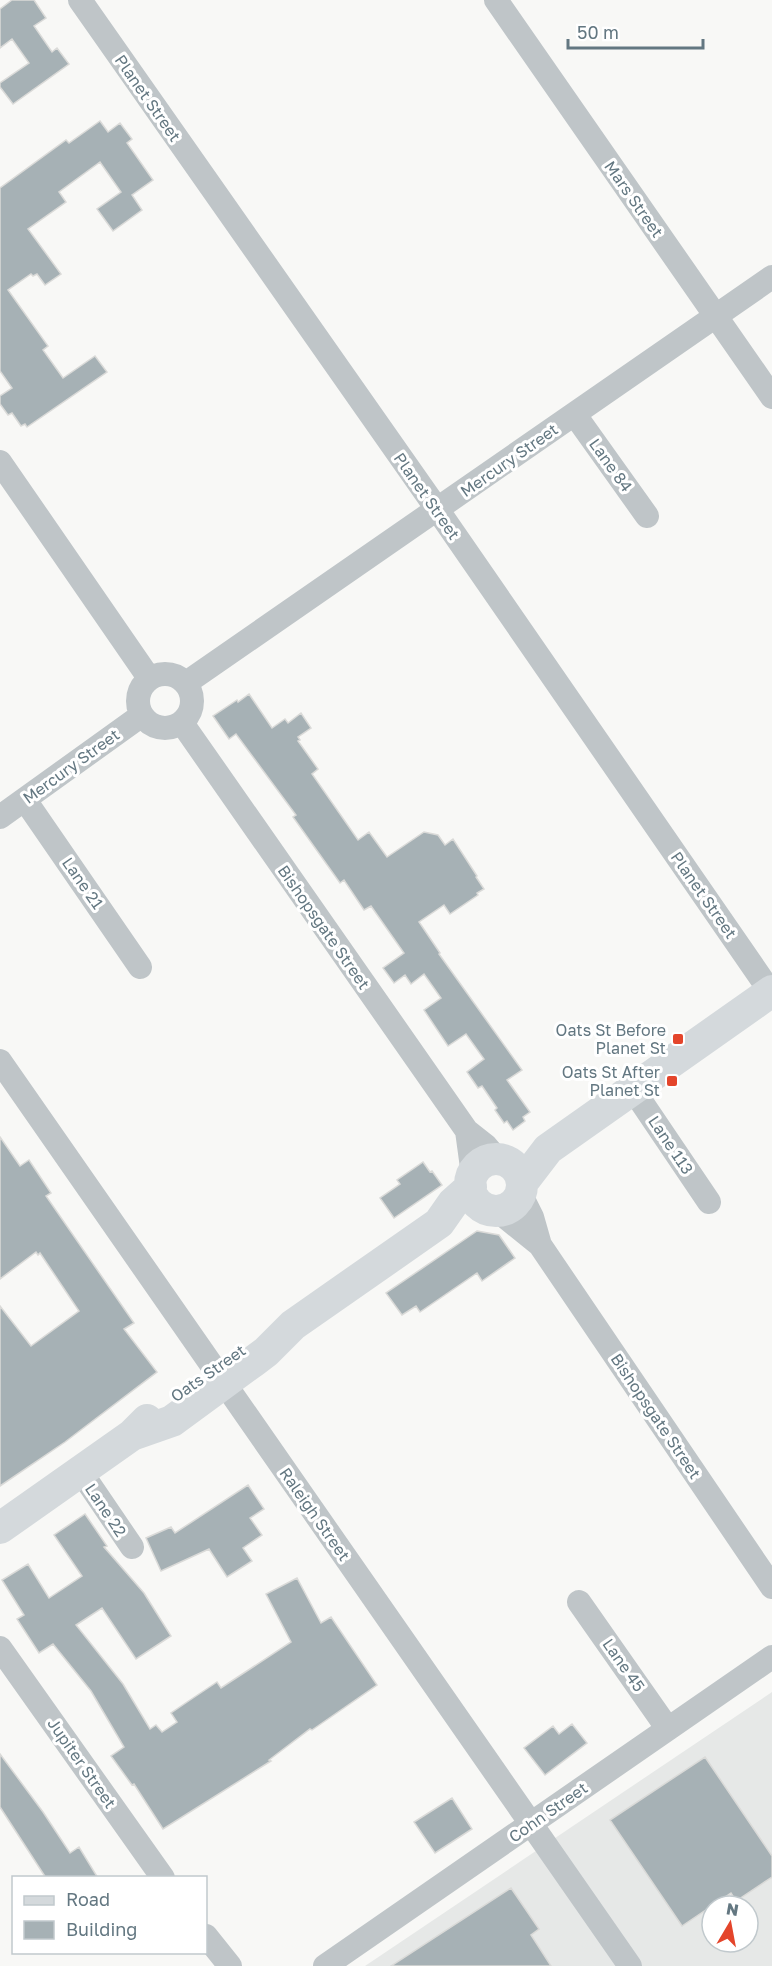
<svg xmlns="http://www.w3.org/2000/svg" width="772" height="1966" viewBox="0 0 772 1966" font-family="'Golos Text',sans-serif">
<rect width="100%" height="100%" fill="#f8f8f6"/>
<path fill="#e6e8e7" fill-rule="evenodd" d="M 772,1692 L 772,1966 L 365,1966 ZM 712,1906 L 748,1906 L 748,1942 L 712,1942 Z"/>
<path fill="#a6b1b5" stroke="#dadad8" stroke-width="1.5" d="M 12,0 L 34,0 L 46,18 L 34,26 L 52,52 L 57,48 L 69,64 L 13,104 L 0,87 L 0,83 L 29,63 L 12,39 L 0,48 L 0,9 Z
M 100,121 L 108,132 L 120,123 L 132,139 L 127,143 L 153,180 L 132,195 L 142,210 L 113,231 L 97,209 L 121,192 L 100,162 L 59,192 L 66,202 L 28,229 L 61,274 L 45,285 L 37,274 L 33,276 L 31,274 L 8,290 L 48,346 L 43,350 L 63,378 L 95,356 L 107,372 L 27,427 L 25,424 L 21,426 L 12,413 L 8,415 L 0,404 L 0,396 L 12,388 L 0,371 L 0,188 L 66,140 L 69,143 Z
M 249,694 L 272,728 L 285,719 L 288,723 L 301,713 L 311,728 L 298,737 L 300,740 L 298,741 L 318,769 L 312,774 L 358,840 L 369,832 L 387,857 L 424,832 L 438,835 L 445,845 L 453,839 L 477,876 L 476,877 L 484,889 L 477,893 L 478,895 L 450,914 L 444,905 L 419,922 L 440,953 L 439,954 L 522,1070 L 507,1080 L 530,1112 L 523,1117 L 525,1121 L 513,1130 L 507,1121 L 504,1123 L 495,1110 L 497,1108 L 482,1086 L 478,1088 L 467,1072 L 484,1059 L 466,1034 L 448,1046 L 424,1010 L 441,998 L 424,974 L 411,984 L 405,975 L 394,983 L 383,968 L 404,953 L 371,906 L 364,910 L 344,880 L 340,883 L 293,817 L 296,815 L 236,734 L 229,739 L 213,716 L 237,700 L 238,702 Z
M 0,1137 L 20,1166 L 29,1160 L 51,1193 L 46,1196 L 134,1323 L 124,1329 L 157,1372 L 65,1442 L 0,1486 L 0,1306 L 31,1346 L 79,1311 L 40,1253 L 38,1255 L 36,1252 L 0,1279 Z
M 423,1162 L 430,1172 L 432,1171 L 442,1185 L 394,1218 L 380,1198 L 400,1184 L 397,1180 Z
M 477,1231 L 499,1235 L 515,1258 L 482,1281 L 477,1273 L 420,1312 L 416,1306 L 402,1315 L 386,1293 Z
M 248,1485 L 264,1509 L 250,1518 L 262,1535 L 243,1548 L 252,1561 L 227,1577 L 209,1549 L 161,1571 L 146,1538 L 171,1527 L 175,1533 Z
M 85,1514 L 107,1546 L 104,1547 L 144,1593 L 171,1636 L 136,1659 L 102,1608 L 76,1625 L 123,1684 L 150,1729 L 156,1725 L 162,1732 L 177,1722 L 171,1713 L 193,1698 L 217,1682 L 221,1688 L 291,1642 L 266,1594 L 297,1578 L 321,1623 L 331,1617 L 377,1685 L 312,1730 L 310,1729 L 269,1760 L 271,1761 L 163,1829 L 134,1784 L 132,1785 L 111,1756 L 124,1747 L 91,1691 L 53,1644 L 39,1653 L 17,1619 L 24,1615 L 2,1580 L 28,1564 L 49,1598 L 82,1576 L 54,1535 Z
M 572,1724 L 587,1743 L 545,1775 L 524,1748 L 553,1726 L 559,1734 Z
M 0,1754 L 43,1812 L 70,1853 L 79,1847 L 98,1878 L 46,1878 L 0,1807 Z
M 705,1757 L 772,1856 L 772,1877 L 736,1901 L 731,1893 L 682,1926 L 610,1820 Z
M 452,1798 L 472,1829 L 435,1853 L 414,1822 Z
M 511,1888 L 539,1929 L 531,1935 L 551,1966 L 391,1966 Z"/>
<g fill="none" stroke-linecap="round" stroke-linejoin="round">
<path stroke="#bfc5c8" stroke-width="24" d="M 80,0 L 437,509 L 772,994
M 496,0 L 772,397
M 575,415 L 647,516
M 0,462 L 149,678
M138 701a27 27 0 1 1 54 0a27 27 0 1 1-54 0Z
M 186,683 L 772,277
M 182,723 L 467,1131 L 486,1146 L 498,1160
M 25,800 L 140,967
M 0,817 L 142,715
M 0,1061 L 630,1966
M 632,1088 L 709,1202
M 467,1131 L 473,1175
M 520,1193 L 532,1217 L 540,1245
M 498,1211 L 540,1245 L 772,1587
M 81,1472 L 132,1547
M 579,1602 L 668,1729
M 0,1648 L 163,1878
M 206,1936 L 230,1966
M 325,1966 L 772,1657"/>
<path stroke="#d4d9dc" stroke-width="32" d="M470 1185a26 26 0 1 1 52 0a26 26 0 1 1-52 0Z
M 522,1183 L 548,1149 L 772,991
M 132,1435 L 172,1421 L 254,1361 L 266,1352 L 293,1325 L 439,1223 L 453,1203 L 471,1187
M 0,1528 L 132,1435 L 147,1420"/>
</g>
<g fill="#e4452b" stroke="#fff" stroke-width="2">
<rect x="672" y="1033" width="12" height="12" rx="3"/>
<rect x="666" y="1075" width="12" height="12" rx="3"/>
</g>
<g text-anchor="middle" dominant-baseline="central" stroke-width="6" stroke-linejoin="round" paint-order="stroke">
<g font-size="16" fill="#637781" stroke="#fff">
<text transform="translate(148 98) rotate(55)">Planet Street</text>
<text transform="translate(634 199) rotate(55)">Mars Street</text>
<text transform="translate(509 460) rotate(-35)">Mercury Street</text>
<text transform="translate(611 465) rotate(54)">Lane 84</text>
<text transform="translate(427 496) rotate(55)">Planet Street</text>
<text transform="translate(71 766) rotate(-36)">Mercury Street</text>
<text transform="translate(83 883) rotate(55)">Lane 21</text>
<text transform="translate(704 895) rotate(55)">Planet Street</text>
<text transform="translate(324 927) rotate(55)">Bishopsgate Street</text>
<text transform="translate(671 1145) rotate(56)">Lane 113</text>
<text transform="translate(208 1373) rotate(-35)">Oats Street</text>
<text transform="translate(656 1416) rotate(56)">Bishopsgate Street</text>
<text transform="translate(106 1510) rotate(56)">Lane 22</text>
<text transform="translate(315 1514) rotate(55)">Raleigh Street</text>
<text transform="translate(624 1665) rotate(55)">Lane 45</text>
<text transform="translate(82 1763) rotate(55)">Jupiter Street</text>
<text transform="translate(548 1812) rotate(-35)">Cohn Street</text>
</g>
<g font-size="16" fill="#637781" stroke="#fff" text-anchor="end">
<text x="666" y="1030">Oats St Before<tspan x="666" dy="18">Planet St</tspan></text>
<text x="660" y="1072">Oats St After<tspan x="660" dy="18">Planet St</tspan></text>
</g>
</g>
<rect x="12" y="1876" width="195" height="78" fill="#ffffff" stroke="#c1c9cd" stroke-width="1.5"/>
<rect x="24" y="1896" width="30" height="9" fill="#d4d9dc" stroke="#c1c9cd" stroke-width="1.5"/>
<text x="66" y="1906" font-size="18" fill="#637781">Road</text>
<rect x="24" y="1921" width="30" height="18" fill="#a6b1b5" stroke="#c1c9cd" stroke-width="1.5"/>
<text x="66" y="1936" font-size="18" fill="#637781">Building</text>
<g transform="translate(730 1924) rotate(10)"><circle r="28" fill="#ffffff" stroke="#c1c9cd" stroke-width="1.5"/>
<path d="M0-4.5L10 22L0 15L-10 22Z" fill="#e4452b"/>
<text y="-9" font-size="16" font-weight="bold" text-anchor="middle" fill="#637781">N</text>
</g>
<path d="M568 39v9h135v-9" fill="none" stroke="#637781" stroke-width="3"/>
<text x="577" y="39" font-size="18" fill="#637781" stroke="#ffffff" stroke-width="4.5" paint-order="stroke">50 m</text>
</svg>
